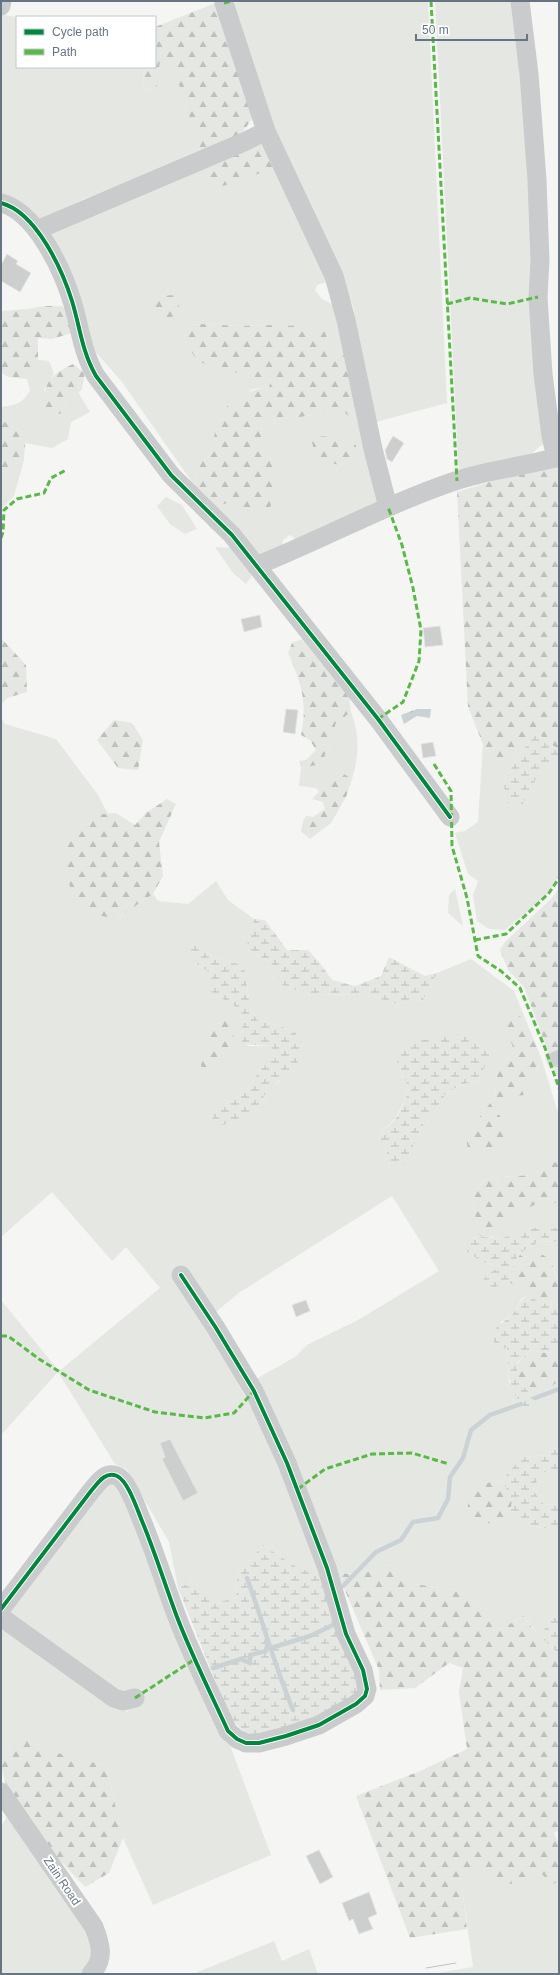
<svg xmlns="http://www.w3.org/2000/svg" width="560" height="1975" viewBox="0 0 560 1975" font-family="Arial,sans-serif">
<defs>
<pattern id="forest-firs" width="22" height="20" patternUnits="userSpaceOnUse"><rect width="22" height="20" fill="#e4e7e2"/><path d="M5 1l3.5 6h-7zM16 11l3.5 6h-7z" fill="#bdc0bd"/></pattern>
<pattern id="wetland-marsh" width="20" height="14" patternUnits="userSpaceOnUse"><rect width="20" height="14" fill="#e4e7e2"/><path d="M1 5h8M5 5V1M11 12h8M15 12V8" fill="none" stroke="#bdc0bd"/></pattern>
<pattern id="water-ripples" width="26" height="14" patternUnits="userSpaceOnUse"><rect width="26" height="14" fill="#cbd2d5"/><path d="M2 4q2-2 4 0t4 0M15 11q2-2 4 0t4 0" fill="none" stroke="#a9afb2"/></pattern>
</defs>
<rect width="100%" height="100%" fill="#f5f6f4"/>
<path fill="#e4e7e2" fill-rule="evenodd" d="M 242,1 L 428,1 L 447,403 L 376,422 L 353,306 L 269,117 L 230,4 Z
M 435,1 L 518,1 L 544,443 L 531,454 L 459,479 Z
M 3,15 L 18,17 L 17,67 L 144,67 L 143,87 L 155,91 L 160,60 L 177,75 L 201,153 L 84,199 L 40,220 L 1,195 L 1,23 Z
M 210,165 L 275,168 L 330,281 L 317,285 L 315,290 L 322,299 L 340,308 L 350,354 L 275,325 L 241,326 L 200,324 L 189,325 L 184,340 L 198,362 L 272,378 L 269,387 L 252,389 L 216,425 L 213,453 L 200,463 L 194,485 L 122,382 L 94,350 L 45,234 Z
M 38,360 L 49,361 L 54,373 L 44,390 L 60,414 L 78,392 L 90,412 L 71,422 L 68,439 L 52,448 L 25,443 L 25,433 L 1,420 L 1,407 C 15,405 23,404 30,390 L 27,379 Z
M 337,407 L 353,419 L 361,422 L 381,509 L 300,543 L 290,535 L 283,540 L 281,552 L 258,555 L 247,544 L 211,529 L 201,513 L 227,503 L 244,514 L 271,461 L 261,435 L 262,422 L 314,415 Z
M 24,460 L 14,496 L 1,509 L 1,473 Z
M 166,497 L 182,505 L 197,529 L 185,534 L 170,524 L 157,506 Z
M 215,547 L 233,548 L 253,574 L 246,584 L 233,573 Z
M 351,712 C 360,734 359,757 352,779 L 344,774 L 319,792 L 316,788 L 299,786 L 301,768 L 322,764 L 336,723 Z
M 1,718 L 5,724 L 56,739 L 98,795 L 108,814 L 90,815 L 116,919 L 153,894 L 158,901 L 188,904 L 216,881 L 228,900 L 254,919 L 246,948 L 271,963 L 283,985 L 310,995 L 371,994 L 391,1004 L 423,1000 L 437,973 L 471,959 L 514,991 L 525,1018 L 510,1014 L 514,1051 L 497,1071 L 495,1097 L 466,1134 L 505,1122 L 496,1112 L 506,1099 L 527,1094 L 541,1057 L 559,1116 L 559,1160 L 533,1175 L 486,1178 L 471,1198 L 480,1236 L 467,1239 L 486,1263 L 500,1267 L 491,1289 L 508,1281 L 529,1295 L 521,1299 L 514,1314 L 501,1322 L 495,1349 L 507,1348 L 509,1382 L 528,1410 L 535,1398 L 559,1381 L 559,1450 L 555,1448 L 550,1455 L 522,1457 L 502,1480 L 470,1486 L 481,1525 L 510,1518 L 528,1526 L 559,1530 L 559,1607 L 547,1626 L 539,1635 L 523,1616 L 496,1632 L 478,1605 L 458,1591 L 415,1584 L 390,1564 L 364,1573 L 338,1574 L 256,1379 L 295,1357 L 307,1345 L 358,1320 L 439,1271 L 392,1196 L 240,1292 L 205,1321 L 273,1448 L 321,1570 L 301,1571 L 263,1545 L 237,1575 L 236,1598 L 219,1602 L 193,1581 L 178,1588 L 169,1542 L 127,1470 L 115,1464 L 58,1372 L 1,1435 L 1,1300 L 59,1371 L 160,1288 L 126,1247 L 112,1261 L 52,1192 L 1,1237 ZM 195,946 L 209,955 L 244,966 L 250,1007 L 257,1020 L 293,1030 L 292,1075 C 272,1083 266,1094 255,1112 L 216,1106 L 232,1101 L 247,1091 L 260,1069 L 275,1058 L 271,1046 L 248,1046 L 243,1038 L 241,1010 L 228,1002 L 212,974 L 198,965 ZM 465,1033 L 479,1081 L 460,1085 L 445,1094 L 439,1113 L 427,1117 L 416,1140 L 387,1162 L 387,1151 L 380,1142 L 379,1131 C 396,1125 402,1105 409,1089 L 394,1055 Z
M 483,744 L 497,760 L 516,758 L 504,785 L 535,781 L 539,768 L 559,762 L 559,875 L 547,895 L 505,930 L 489,929 L 477,921 L 473,895 L 478,881 L 468,874 L 455,833 L 465,831 L 478,822 Z
M 455,889 L 463,926 L 448,913 L 449,895 Z
M 548,1199 L 559,1205 L 559,1228 L 530,1228 L 500,1239 L 491,1237 L 507,1217 Z
M 540,1241 L 559,1242 L 559,1282 C 554,1269 551,1253 533,1256 C 527,1257 524,1257 518,1254 Z
M 559,1283 L 559,1307 L 550,1305 Z
M 554,1469 L 559,1470 L 559,1504 L 544,1505 L 533,1490 L 541,1473 Z
M 108,1477 L 121,1481 L 228,1740 L 271,1855 L 153,1905 L 123,1838 L 106,1766 L 47,1750 L 23,1737 L 1,1765 L 1,1623 L 128,1712 L 120,1694 L 7,1619 L 8,1608 Z
M 9,1814 L 100,1942 L 83,1974 L 1,1974 L 1,1826 Z
M 478,1862 L 537,1870 L 553,1884 L 559,1882 L 559,1974 L 431,1974 L 473,1967 L 462,1887 Z
M 274,1941 L 282,1961 L 309,1949 L 318,1974 L 193,1974 Z"/>
<path fill="url(#forest-firs)" d="M 218,2 L 255,115 L 239,137 L 201,153 L 176,75 L 160,61 L 156,91 L 143,87 L 144,67 L 155,67 L 155,27 Z
M 261,140 L 275,168 L 223,186 L 207,183 L 210,165 Z
M 175,295 L 180,301 L 177,314 L 162,322 L 151,308 L 160,296 Z
M 44,306 L 62,306 L 72,316 L 72,333 L 52,339 L 38,338 L 38,360 L 27,379 L 8,377 L 1,372 L 1,311 L 28,309 Z
M 200,324 L 241,326 L 275,325 L 299,326 L 325,332 L 330,346 L 350,354 L 361,422 L 353,419 L 337,407 L 314,415 L 262,422 L 261,435 L 271,461 L 278,490 L 270,507 L 244,514 L 227,503 L 201,513 L 194,485 L 200,463 L 213,453 C 214,445 214,434 216,425 C 224,401 246,390 269,387 L 272,378 L 255,380 L 224,368 L 198,362 L 184,340 L 189,325 Z
M 73,364 L 85,373 L 82,389 L 60,414 L 45,411 C 44,382 47,377 73,364 Z
M 1,420 L 26,433 L 24,460 L 1,473 Z
M 318,436 L 333,437 L 356,445 L 356,460 L 345,467 L 316,458 L 312,442 Z
M 559,461 L 559,747 L 555,747 L 537,733 L 516,758 L 497,760 L 483,744 L 468,707 L 457,492 Z
M 1,638 L 26,665 L 27,692 L 7,698 L 1,705 Z
M 302,639 L 326,667 L 349,697 L 351,712 L 336,723 L 322,764 L 301,768 L 299,761 L 306,760 L 316,750 L 310,740 L 301,735 C 308,703 301,682 288,653 L 292,643 Z
M 114,720 L 132,723 L 143,740 L 138,770 L 118,768 L 97,740 Z
M 344,774 L 352,779 L 346,797 L 331,823 L 310,839 L 301,831 L 303,821 L 306,816 L 313,817 L 325,809 L 323,802 L 312,799 L 324,787 Z
M 167,799 L 176,804 L 159,842 L 163,876 L 153,894 L 116,919 L 79,911 L 65,873 L 67,837 L 90,815 L 116,813 L 135,825 L 146,813 Z
M 559,888 L 559,1081 L 524,987 L 508,970 L 500,950 L 505,942 L 551,899 Z
M 510,1013 L 525,1018 L 541,1057 L 527,1094 L 506,1099 L 496,1112 L 505,1121 L 511,1140 L 497,1149 L 468,1151 L 466,1134 L 495,1097 L 497,1071 L 514,1051 L 506,1025 Z
M 220,1014 L 230,1017 L 234,1038 L 225,1060 L 203,1073 L 200,1060 L 207,1048 L 209,1026 Z
M 559,1160 L 559,1205 L 548,1199 L 507,1217 L 491,1237 L 480,1236 L 471,1198 L 486,1178 L 533,1175 Z
M 518,1254 L 524,1257 L 541,1254 L 550,1259 L 559,1283 L 550,1305 L 538,1302 L 508,1281 Z
M 530,1350 L 547,1353 L 559,1350 L 559,1381 L 535,1398 L 518,1381 L 517,1364 Z
M 502,1480 L 512,1501 L 510,1518 L 481,1525 L 467,1515 L 470,1486 Z
M 390,1564 L 415,1584 L 458,1591 L 478,1605 L 496,1632 L 523,1616 L 534,1630 L 559,1654 L 559,1830 L 554,1833 L 559,1845 L 559,1882 L 553,1884 L 537,1870 L 527,1882 L 509,1884 L 490,1881 L 478,1862 L 462,1887 L 467,1929 L 410,1938 L 356,1796 L 420,1771 L 467,1749 L 459,1692 L 463,1668 L 449,1663 L 415,1688 L 380,1690 L 379,1670 L 338,1574 L 364,1573 Z
M 23,1737 L 47,1750 L 106,1766 L 123,1838 L 109,1873 L 85,1887 L 12,1810 L 1,1765 L 6,1752 Z"/>
<path fill="url(#wetland-marsh)" d="M 537,733 L 555,747 L 559,747 L 559,762 L 539,769 L 535,781 L 520,809 L 507,802 L 504,785 L 516,758 Z
M 254,919 L 265,920 L 287,950 L 308,950 L 320,963 L 332,980 L 355,986 L 381,976 L 389,957 L 425,976 L 437,973 L 423,1000 L 391,1004 L 371,994 L 310,995 L 282,985 L 271,963 L 246,948 Z
M 195,945 L 209,955 L 244,966 L 250,1007 L 257,1020 L 293,1030 L 305,1046 L 292,1075 L 279,1081 L 265,1095 L 255,1112 L 223,1125 L 212,1121 L 215,1106 L 232,1101 L 247,1091 L 260,1069 L 275,1058 L 271,1046 L 241,1044 L 243,1038 L 241,1010 L 210,991 L 212,974 L 198,965 L 190,951 Z
M 465,1033 L 484,1043 L 490,1056 L 478,1081 L 460,1085 L 445,1094 L 439,1113 L 427,1117 L 404,1165 L 387,1162 L 387,1151 L 380,1142 L 379,1131 C 397,1126 403,1104 409,1089 L 394,1055 L 415,1041 L 447,1037 Z
M 530,1228 L 559,1228 L 559,1242 L 540,1241 L 518,1254 L 508,1281 L 491,1289 L 481,1286 L 486,1275 L 500,1267 L 486,1263 L 467,1253 L 467,1239 L 480,1236 L 500,1239 Z
M 529,1295 L 538,1302 L 559,1307 L 559,1350 L 547,1353 L 530,1350 L 517,1363 L 518,1381 L 535,1398 L 528,1411 C 507,1391 509,1375 507,1348 L 495,1349 L 493,1331 C 499,1324 507,1320 513,1314 C 521,1306 516,1302 529,1295 Z
M 555,1448 L 559,1450 L 559,1470 L 554,1470 L 541,1473 L 533,1490 L 544,1505 L 559,1504 L 559,1530 L 528,1526 L 510,1518 L 512,1501 L 502,1480 L 522,1457 L 550,1455 Z
M 263,1545 L 301,1570 L 321,1570 L 361,1681 L 357,1696 L 308,1721 L 272,1735 L 245,1733 L 230,1717 L 178,1588 L 193,1581 L 219,1602 L 236,1598 L 237,1575 Z
M 559,1607 L 559,1654 L 539,1635 L 547,1626 Z"/>
<path fill="url(#water-ripples)" d="M 417,709 L 431,709 L 430,718 L 417,716 L 404,724 L 401,715 Z"/>
<g fill="none" stroke-linecap="round" stroke-linejoin="round">
<path stroke="#cbd2d5" stroke-width="4.5" d="M 535,1398 L 559,1389
M 247,1578 C 263,1622 275,1667 293,1710
M 343,1586 L 376,1552 L 401,1540 L 413,1522 L 438,1518 L 448,1499 L 450,1477 L 463,1458 L 471,1430 L 490,1415 L 521,1404
M 271,1648 L 310,1636 L 333,1625
M 213,1668 L 241,1659 L 250,1663 L 250,1655 L 266,1651 L 268,1641"/>
</g>
<path fill="#cdcfcf" stroke="#e4e5e4" d="M 7,254 L 18,261 L 16,264 L 31,273 L 20,292 L 1,281 L 1,265 Z
M 393,436 L 404,443 L 392,462 L 387,459 L 385,450 Z
M 260,615 L 262,627 L 244,632 L 241,619 Z
M 440,626 L 443,645 L 425,647 L 423,628 Z
M 286,709 L 298,710 L 295,734 L 283,732 Z
M 433,742 L 436,756 L 423,758 L 421,744 Z
M 559,1049 L 559,1065 L 550,1069 L 545,1055 Z
M 306,1300 L 310,1311 L 296,1317 L 292,1305 Z
M 170,1439 L 198,1493 L 183,1501 L 162,1459 L 165,1457 L 160,1443 Z
M 319,1850 L 333,1877 L 320,1884 L 306,1856 Z
M 369,1892 L 377,1914 L 368,1918 L 373,1929 L 359,1934 L 353,1919 L 349,1921 L 342,1903 Z"/>
<g fill="none" stroke-linecap="round" stroke-linejoin="round">
<path stroke="#cacbcc" stroke-width="19" d="M 520,1 L 529,74 L 537,180 L 540,261 L 538,297 L 543,374 L 551,436 L 556,458
M 224,3 L 266,131 L 334,276 L 346,320 L 373,449 L 388,507
M 1,6 L 2,1
M 1,203 C 36,212 62,269 72,301 C 80,327 82,352 96,376 L 171,475 L 232,535 L 378,719 L 450,817
M 37,230 L 244,142 L 266,131
M 256,566 C 323,539 387,504 455,481 C 489,470 525,466 559,457
M 1,1609 L 91,1491 C 98,1483 105,1471 117,1476 C 128,1481 137,1509 142,1521 C 155,1552 165,1585 177,1617 C 192,1656 211,1694 228,1731 L 237,1739 L 246,1743 L 259,1743 L 286,1736 L 319,1725 L 356,1704 L 365,1696 L 367,1689 L 363,1670 L 346,1634 L 327,1568 L 287,1463 L 254,1391 L 216,1328 L 181,1275
M 1,1617 L 114,1698 L 123,1701 L 135,1698
M 1,1792 L 94,1927 C 101,1945 105,1959 91,1974"/>
<path stroke="#c0c1c3" stroke-width="1" d="M 426,1968 L 456,1963"/>
<path stroke="#58b947" stroke-width="3" stroke-dasharray="6 3" stroke-linecap="butt" d="M 431,1 L 457,481
M 224,3 L 232,1
M 447,304 L 470,298 L 507,304 L 538,297
M 1,538 L 3,532 L 4,510 L 17,499 L 44,493 L 51,478 L 66,470
M 378,719 L 403,702 L 419,661 L 421,630 L 413,588 L 402,545 L 388,507
M 434,764 L 451,791 L 452,846 L 467,898 L 478,956 L 501,971 L 520,988 L 545,1048 L 559,1088
M 475,940 L 506,934 L 549,893 L 559,878
M 1,1336 L 8,1336 L 39,1359 L 89,1390 L 155,1412 L 204,1418 L 234,1413 L 254,1391
M 298,1489 L 325,1469 L 372,1454 L 412,1453 L 449,1464
M 135,1698 L 195,1659"/>
<g stroke="#fff" stroke-width="6">
<path id="cycleway" d="M 1,203 C 36,212 62,269 72,301 C 80,327 82,352 96,376 L 171,475 L 232,535 L 378,719 L 450,817
M 1,1609 L 91,1491 C 98,1483 105,1471 117,1476 C 128,1481 137,1509 142,1521 C 155,1552 165,1585 177,1617 C 192,1656 211,1694 228,1731 L 237,1739 L 246,1743 L 259,1743 L 286,1736 L 319,1725 L 356,1704 L 365,1696 L 367,1689 L 363,1670 L 346,1634 L 327,1568 L 287,1463 L 254,1391 L 216,1328 L 181,1275"/>
</g>
<use href="#cycleway" stroke="#00873e" stroke-width="4"/>
</g>
<g text-anchor="middle" dominant-baseline="central" stroke-width="4" stroke-linejoin="round" paint-order="stroke">
<g font-size="12" fill="#667584" stroke="#fff">
<text transform="translate(62 1881) rotate(56)">Zain Road</text>
</g>
</g>
<rect width="560" height="1975" fill="none" stroke="#667584" stroke-width="4"/>
<rect x="16" y="16" width="140" height="52" fill="#ffffff" stroke="#c2c8ce"/>
<rect x="24" y="29" width="20" height="6" fill="#00873e" stroke="#c2c8ce"/>
<text x="52" y="36" font-size="12" fill="#667584">Cycle path</text>
<rect x="24" y="49" width="20" height="6" fill="#58b947" stroke="#c2c8ce"/>
<text x="52" y="56" font-size="12" fill="#667584">Path</text>
<path d="M416 34v6h111v-6" fill="none" stroke="#667584" stroke-width="2"/>
<text x="422" y="34" font-size="12" fill="#667584" stroke="#ffffff" stroke-width="3" paint-order="stroke">50 m</text>
</svg>
